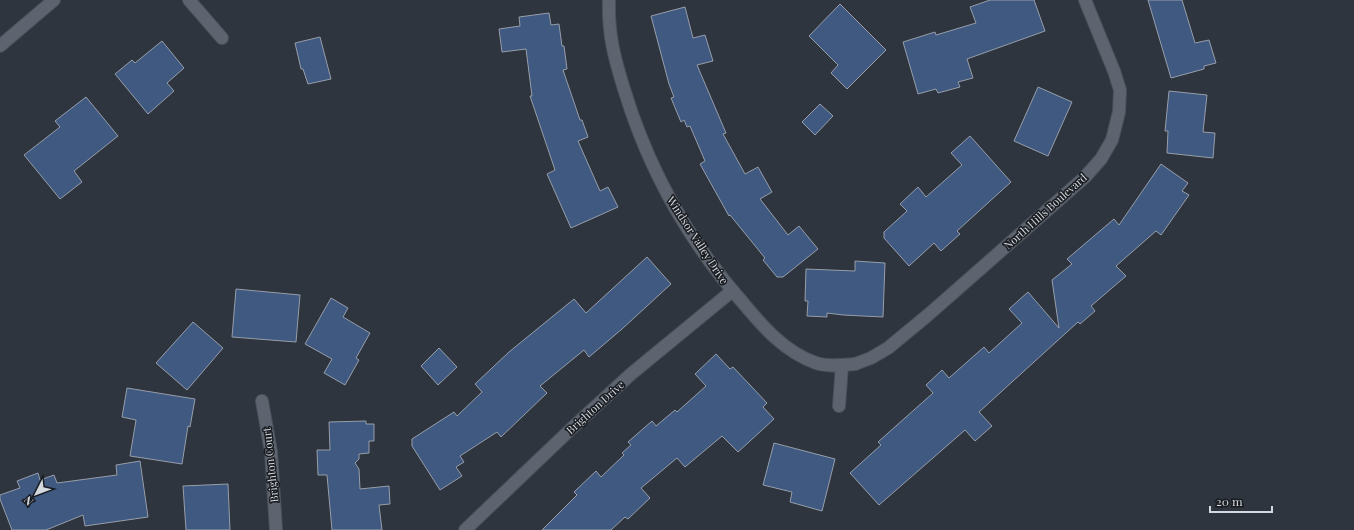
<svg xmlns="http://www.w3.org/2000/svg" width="1354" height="530" viewBox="0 0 1354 530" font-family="'Playfair Display',serif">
<rect width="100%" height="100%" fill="#2e353e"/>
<path fill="#3f5981" stroke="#979eaa" d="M 990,0 L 1034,0 L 1045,31 L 967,59 L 973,78 L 958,82 L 960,87 L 938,93 L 936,89 L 918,94 L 903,42 L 935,32 L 936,35 L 976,23 L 970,7 Z
M 1148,0 L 1182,0 L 1195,43 L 1209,40 L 1216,63 L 1204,66 L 1204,69 L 1171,78 Z
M 840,4 L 886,50 L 847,89 L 831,73 L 838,65 L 809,36 Z
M 685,7 L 693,38 L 705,35 L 713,61 L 697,65 L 726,133 L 723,134 L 745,174 L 758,167 L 772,192 L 760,199 L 788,235 L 799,226 L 818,249 L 783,277 L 777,277 L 763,260 L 765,258 L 730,215 L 729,216 L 700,164 L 705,161 L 690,126 L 687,127 L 684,120 L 681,122 L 671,98 L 674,97 L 669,84 L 651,16 Z
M 549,13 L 551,25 L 559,24 L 562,46 L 564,46 L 567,69 L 563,70 L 580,120 L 582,120 L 588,137 L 578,141 L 600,191 L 608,187 L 618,207 L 571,228 L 547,174 L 555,170 L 530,96 L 532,96 L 526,49 L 502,52 L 499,29 L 520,26 L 519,17 Z
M 320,37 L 331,79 L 308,84 L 303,69 L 301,69 L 295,43 Z
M 162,41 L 184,68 L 167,83 L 174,91 L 148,114 L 115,74 L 132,60 L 135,63 Z
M 1038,87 L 1072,102 L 1048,156 L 1014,141 Z
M 1169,91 L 1207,95 L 1203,132 L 1215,133 L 1213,158 L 1167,153 L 1168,131 L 1165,131 Z
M 86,97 L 118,136 L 74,171 L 82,182 L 60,199 L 24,155 L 60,127 L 55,121 Z
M 820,104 L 833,116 L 815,135 L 802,122 Z
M 970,136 L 1011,182 L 957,231 L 960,234 L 941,251 L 934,243 L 909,266 L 884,238 L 884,232 L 907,211 L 900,204 L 918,187 L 926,197 L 962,165 L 951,153 Z
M 1161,164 L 1188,183 L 1182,191 L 1189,195 L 1161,235 L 1156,231 L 1116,266 L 1126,276 L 1091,306 L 1095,311 L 1080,324 L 1078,322 L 979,412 L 992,426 L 975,441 L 965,430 L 879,505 L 850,473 L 881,445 L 878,442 L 933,393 L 926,385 L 942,370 L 949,378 L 984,347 L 989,353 L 1022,323 L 1009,309 L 1028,292 L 1059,328 L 1052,280 L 1072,264 L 1067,259 L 1114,219 L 1119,225 Z
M 647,257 L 671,284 L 622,329 L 589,357 L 584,350 L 540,386 L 547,393 L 501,437 L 497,432 L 460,456 L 464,462 L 456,467 L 462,476 L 440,490 L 412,446 L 412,439 L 454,412 L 457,416 L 482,392 L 475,384 L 509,352 L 574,299 L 586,313 Z
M 855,261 L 885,263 L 883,317 L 843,315 L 827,313 L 827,317 L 807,316 L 808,301 L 805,301 L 806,269 L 855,271 Z
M 236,289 L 300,295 L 296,342 L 232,337 Z
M 331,298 L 348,308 L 343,317 L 370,333 L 356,358 L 359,360 L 345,385 L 324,373 L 332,359 L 305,344 Z
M 193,322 L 223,348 L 187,390 L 156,363 Z
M 439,348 L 457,367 L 438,385 L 421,366 Z
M 716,354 L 730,369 L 733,367 L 767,403 L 763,407 L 774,419 L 738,452 L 722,436 L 685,467 L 677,458 L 641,488 L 650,498 L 628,519 L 625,517 L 611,530 L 542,530 L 577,495 L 574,492 L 596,471 L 601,477 L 624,455 L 622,453 L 631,445 L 628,442 L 652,421 L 656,426 L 675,410 L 677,412 L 706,386 L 695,374 Z
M 127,388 L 195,399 L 190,427 L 188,426 L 182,464 L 130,456 L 136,420 L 122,417 Z
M 366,421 L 366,424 L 374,424 L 374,441 L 369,441 L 369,453 L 359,454 L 359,459 L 355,463 L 359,469 L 360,489 L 389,486 L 390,504 L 379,505 L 382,530 L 332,530 L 327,475 L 318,475 L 317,450 L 330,450 L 329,422 Z
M 774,443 L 835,459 L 822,511 L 790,502 L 792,492 L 763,485 Z
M 140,461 L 148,517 L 85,526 L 83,515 L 46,530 L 12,530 L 0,499 L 0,495 L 20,488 L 17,481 L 38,473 L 40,480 L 54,475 L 57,483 L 117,475 L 116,465 Z
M 228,484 L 230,530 L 186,530 L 183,486 Z"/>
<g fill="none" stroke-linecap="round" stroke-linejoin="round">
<g stroke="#4b5159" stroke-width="14">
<path id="lane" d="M 189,0 L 222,38"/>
</g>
<g stroke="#4b5159" stroke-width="14">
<path id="street" d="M 609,0 C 608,34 614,57 624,89 C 648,168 689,242 744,304 C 764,328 785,352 816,363 C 828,367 842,365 855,364
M 0,46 L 54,0
M 262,401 L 271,452 L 276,530
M 839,406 L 842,365
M 465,530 L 572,428 L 631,374 L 732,291"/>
</g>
<g stroke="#4b5159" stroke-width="14">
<path id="secondary" d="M 855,364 L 871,358 L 888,348 L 928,315 L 1085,177 L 1101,159 L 1112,140 L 1119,112 L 1120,90 L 1114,71 L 1085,0"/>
</g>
<use href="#lane" stroke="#5d646f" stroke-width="12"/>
<use href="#street" stroke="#5d646f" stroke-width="12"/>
<use href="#secondary" stroke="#5d646f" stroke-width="12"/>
</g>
<g text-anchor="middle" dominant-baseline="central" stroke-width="3" stroke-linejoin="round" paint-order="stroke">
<g font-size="11" fill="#d4d9df" stroke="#191c21">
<text transform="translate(1045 211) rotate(-42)">North Hills Boulevard</text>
<text transform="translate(698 240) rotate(57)">Windsor Valley Drive</text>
<text transform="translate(595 407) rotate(-42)">Brighton Drive</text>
<text transform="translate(270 465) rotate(-96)">Brighton Court</text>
</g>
</g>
<g transform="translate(36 494) rotate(228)" stroke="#191c21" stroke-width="3" paint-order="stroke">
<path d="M0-3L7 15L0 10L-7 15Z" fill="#d4d9df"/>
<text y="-6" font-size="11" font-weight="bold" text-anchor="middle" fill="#d4d9df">N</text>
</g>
<path d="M1210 506v6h62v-6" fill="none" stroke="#d4d9df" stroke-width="2"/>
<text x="1216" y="506" font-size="12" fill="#d4d9df" stroke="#191c21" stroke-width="3" paint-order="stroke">20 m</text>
</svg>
